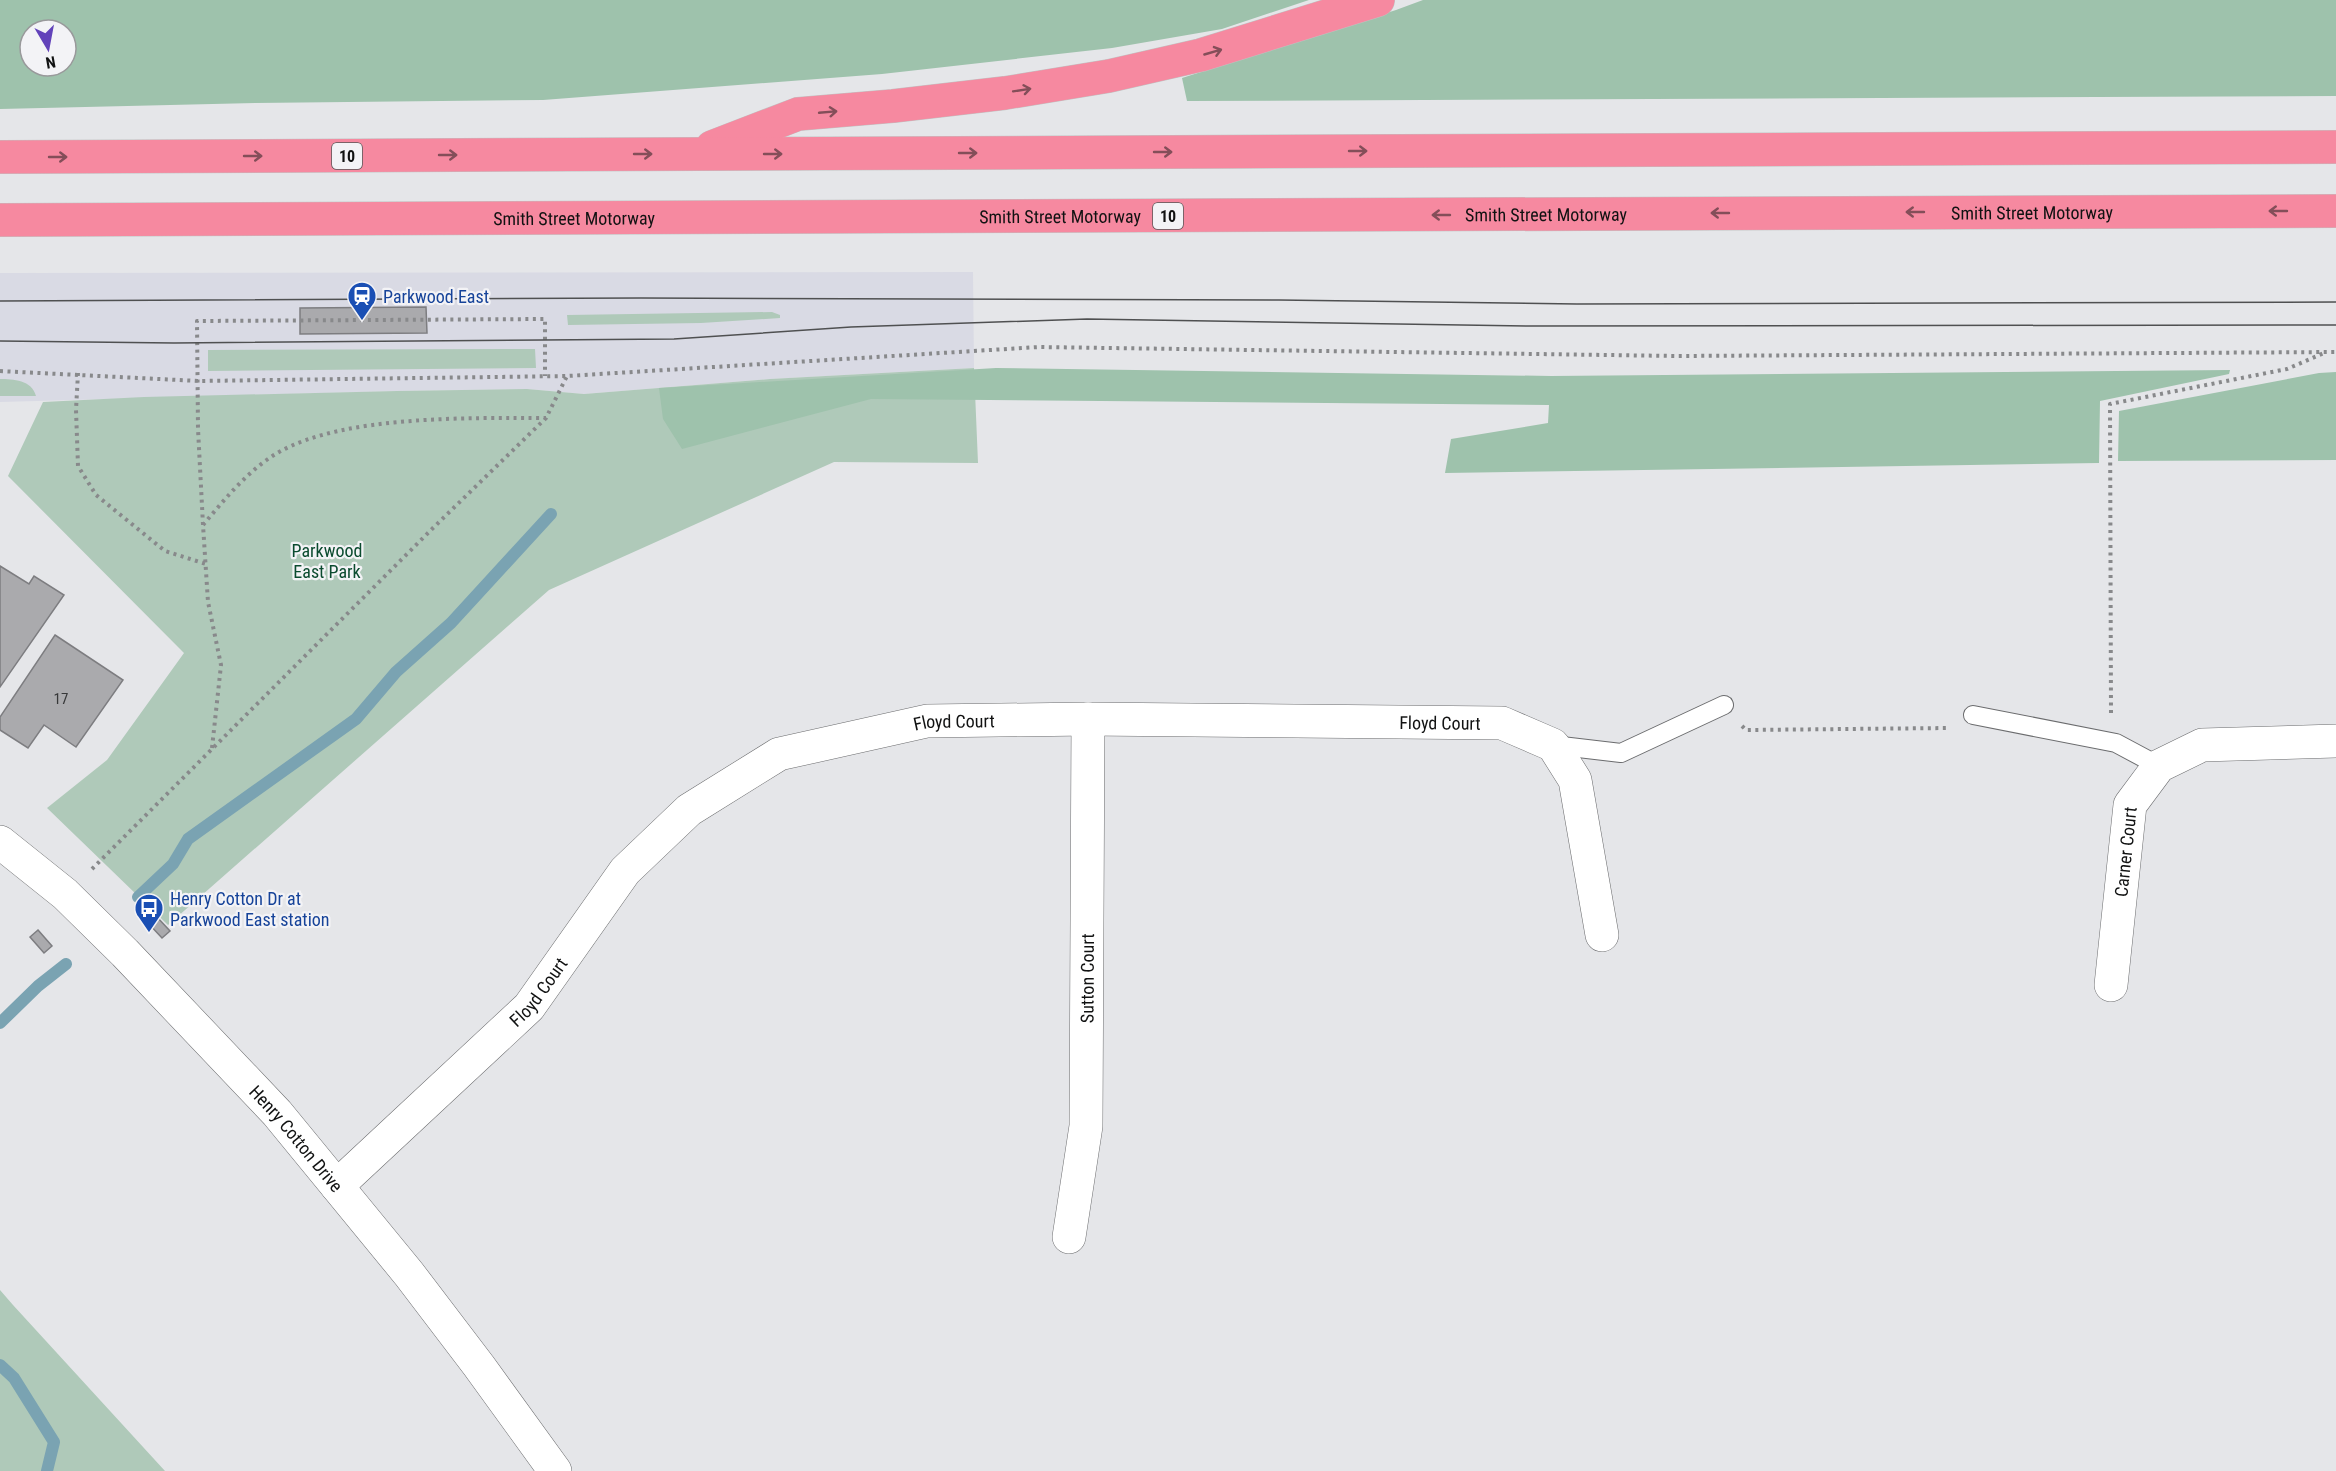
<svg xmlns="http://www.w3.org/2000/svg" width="2336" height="1471" viewBox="0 0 2336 1471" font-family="'Roboto Condensed',sans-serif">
<rect width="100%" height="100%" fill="#e5e6e9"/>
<path fill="#d9dae4" d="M 973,272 L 974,368 L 770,379 L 584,394 L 527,389 L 397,391 L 0,402 L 0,273 Z"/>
<path fill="#afc9b9" d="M 772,312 L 780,315 L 780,318 L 701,323 L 568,325 L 567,315 Z
M 535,349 L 536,368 L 208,371 L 208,350 Z
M 974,368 L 978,463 L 834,462 L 549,590 L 168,925 L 47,808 L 107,760 L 184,653 L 8,476 L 43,402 L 144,397 L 397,391 L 527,389 L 584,394 L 770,379 Z
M 0,379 C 13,379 32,380 36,396 L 0,396 Z
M 0,1290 L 13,1305 L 165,1471 L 0,1471 Z"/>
<path fill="#9ec2ac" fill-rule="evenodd" d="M 0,0 L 1309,0 L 1222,29 L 1112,48 L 882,74 L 543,100 L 255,103 L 0,109 ZM 30,30 L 66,30 L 66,66 L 30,66 Z
M 1423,0 L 2336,0 L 2336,96 L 1187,101 L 1182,78 L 1396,10 Z
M 996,368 L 1551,376 L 2230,370 L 2229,374 L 2100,401 L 2099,463 L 1445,473 L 1451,439 L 1548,423 L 1549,405 L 871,399 L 682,449 L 663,419 L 659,388 Z
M 2336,372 L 2336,460 L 2118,461 L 2119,411 L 2319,373 Z"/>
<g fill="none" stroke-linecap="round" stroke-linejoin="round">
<path stroke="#7aa3b2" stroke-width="12" d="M 138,897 L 173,864 L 188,839 L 356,719 L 396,672 L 451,623 L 551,514
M 0,1023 L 38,986 L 66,964
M 0,1365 L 14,1378 L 54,1442 L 47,1471"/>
</g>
<path fill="#aaaaad" stroke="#7d7d80" stroke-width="1.5" d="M 426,307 L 427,333 L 300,334 L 300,308 Z
M 0,566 L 29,584 L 34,576 L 64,595 L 0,687 Z
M 55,635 L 123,680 L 76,747 L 44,725 L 28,748 L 0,730 L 0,717 Z
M 156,916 L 170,931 L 162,938 L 147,922 Z
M 38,930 L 52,946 L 44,953 L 30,937 Z"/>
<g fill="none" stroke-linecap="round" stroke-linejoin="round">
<g stroke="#6b6c6e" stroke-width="20">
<path id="lane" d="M 1973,715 L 2116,743 L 2159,766
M 1553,745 L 1621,753 L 1724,705"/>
</g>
<g stroke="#6b6c6e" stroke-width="34">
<g id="street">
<path id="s1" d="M 2111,985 L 2130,805 L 2159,766 L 2202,745 L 2336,741"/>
<path id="s2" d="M 337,1186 L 529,1007 L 625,871 L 689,810 L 779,754 L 927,721 L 1088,719 L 1502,723 L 1553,745 L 1575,780 L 1602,935"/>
<path id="s3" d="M 1069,1237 L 1086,1126 L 1088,719"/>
</g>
</g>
<g stroke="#6b6c6e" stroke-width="34">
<g id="secondary">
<path id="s4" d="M 0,842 L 65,894 L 125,953 L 277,1113 L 409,1274 L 479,1366 L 555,1471"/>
</g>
</g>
<g stroke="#c1c1c1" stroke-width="34">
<g id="highway">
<path d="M 712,147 L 798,114 L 893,106 L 1005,93 L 1109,76 L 1201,55 L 1378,0"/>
<path d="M 0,157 L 2336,147"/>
<path id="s5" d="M 0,220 L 2336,211"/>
</g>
</g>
<path stroke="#88898b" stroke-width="4" stroke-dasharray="3 4.5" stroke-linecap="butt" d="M 0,371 L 198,381 L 567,376 L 1039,347 L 1678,356 L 2336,352
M 78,373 L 76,410 L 78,466 L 96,495 L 165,551 L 206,564
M 203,525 L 198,429 L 197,321 L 545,319 L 545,376
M 2111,713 L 2110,404 L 2287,369 L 2324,353
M 1742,726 L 1746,730 L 1949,728
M 212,748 L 221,665 L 208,602 L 203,525 C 225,499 248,470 279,452 C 345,415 470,418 546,418
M 92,869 L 433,528 L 546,418 L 567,376"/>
<use href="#lane" stroke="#fff" stroke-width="18"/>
<use href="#street" stroke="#fff" stroke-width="33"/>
<use href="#secondary" stroke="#fff" stroke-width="33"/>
<use href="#highway" stroke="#f689a0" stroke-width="33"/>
<path stroke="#4f5051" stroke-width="1.5" d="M 0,301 L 641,298 L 1279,300 L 1577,304 L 2336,302
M 0,341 L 174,343 L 674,339 L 851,327 L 1087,319 L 1528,326 L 2336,325"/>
</g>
<defs><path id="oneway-shaft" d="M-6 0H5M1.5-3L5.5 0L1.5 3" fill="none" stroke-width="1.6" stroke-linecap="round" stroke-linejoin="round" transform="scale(1.5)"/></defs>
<g stroke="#844e59">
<use href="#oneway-shaft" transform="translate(1213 52) rotate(-16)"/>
<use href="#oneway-shaft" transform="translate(1022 90) rotate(-9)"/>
<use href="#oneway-shaft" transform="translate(828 112) rotate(-5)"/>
<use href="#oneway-shaft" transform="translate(1358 151)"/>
<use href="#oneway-shaft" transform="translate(1163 152)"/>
<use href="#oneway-shaft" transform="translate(968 153)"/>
<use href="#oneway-shaft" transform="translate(643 154)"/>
<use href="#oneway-shaft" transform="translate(773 154)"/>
<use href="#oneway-shaft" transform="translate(448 155)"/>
<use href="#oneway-shaft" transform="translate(253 156)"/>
<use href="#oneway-shaft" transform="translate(58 157)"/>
<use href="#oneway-shaft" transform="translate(2278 211) rotate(180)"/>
<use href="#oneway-shaft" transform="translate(1915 212) rotate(180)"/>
<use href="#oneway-shaft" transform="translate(1720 213) rotate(180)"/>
<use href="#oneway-shaft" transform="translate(1441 215) rotate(180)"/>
</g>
<defs>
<g id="station-pin" transform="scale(1.5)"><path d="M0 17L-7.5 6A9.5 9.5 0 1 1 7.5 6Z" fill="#1a4fb4" stroke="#f3f3f6"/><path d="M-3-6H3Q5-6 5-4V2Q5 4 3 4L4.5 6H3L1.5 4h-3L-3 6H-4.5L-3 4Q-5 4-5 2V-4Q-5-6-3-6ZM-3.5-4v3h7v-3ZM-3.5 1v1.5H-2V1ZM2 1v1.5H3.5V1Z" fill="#fff"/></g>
<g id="bus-pin" transform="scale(1.5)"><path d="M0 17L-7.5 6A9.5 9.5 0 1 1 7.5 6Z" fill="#1a4fb4" stroke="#f3f3f6"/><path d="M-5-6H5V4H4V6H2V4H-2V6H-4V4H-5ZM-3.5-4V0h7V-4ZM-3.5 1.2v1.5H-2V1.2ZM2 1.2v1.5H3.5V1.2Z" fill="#fff"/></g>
</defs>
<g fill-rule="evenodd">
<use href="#station-pin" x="362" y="296"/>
<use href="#bus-pin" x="149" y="908"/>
</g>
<g text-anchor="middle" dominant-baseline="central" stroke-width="4.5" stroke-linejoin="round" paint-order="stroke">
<g font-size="15" fill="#373839">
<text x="61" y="699">17</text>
</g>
<g fill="#f3f3f6" stroke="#555656" stroke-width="1.5">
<rect x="332" y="143" width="30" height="26" rx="4.5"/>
<rect x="1153" y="203" width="30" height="26" rx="4.5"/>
</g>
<g font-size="16" font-weight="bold" fill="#111212">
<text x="347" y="156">10</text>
<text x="1168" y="216">10</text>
</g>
<g font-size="18" fill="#111212" stroke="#f3f3f6">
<text stroke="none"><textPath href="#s5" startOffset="2032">Smith Street Motorway</textPath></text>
<text stroke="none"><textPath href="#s5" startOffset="1546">Smith Street Motorway</textPath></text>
<text stroke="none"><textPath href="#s5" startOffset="1060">Smith Street Motorway</textPath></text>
<text stroke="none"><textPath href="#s5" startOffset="574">Smith Street Motorway</textPath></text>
<text stroke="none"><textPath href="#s2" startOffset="1288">Floyd Court</textPath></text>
<text stroke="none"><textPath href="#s2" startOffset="802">Floyd Court</textPath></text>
<text stroke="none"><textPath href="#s1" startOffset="134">Carner Court</textPath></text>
<text stroke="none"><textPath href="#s3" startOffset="260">Sutton Court</textPath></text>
<text stroke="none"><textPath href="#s2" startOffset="280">Floyd Court</textPath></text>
<text stroke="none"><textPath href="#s4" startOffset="420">Henry Cotton Drive</textPath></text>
</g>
<g font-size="18" fill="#164399" stroke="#f3f3f6" text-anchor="start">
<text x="383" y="296">Parkwood East</text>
<text x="170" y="898">Henry Cotton Dr at<tspan x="170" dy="21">Parkwood East station</tspan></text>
</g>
<g font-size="18" fill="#0b4b2f" stroke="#f3f3f6">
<text x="327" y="550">Parkwood<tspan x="327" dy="21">East Park</tspan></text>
</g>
</g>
<g transform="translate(48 48) rotate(170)"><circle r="28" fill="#f3f3f6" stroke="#99999b" stroke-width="1.5"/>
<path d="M0-4.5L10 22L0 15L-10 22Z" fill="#6242ba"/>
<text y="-9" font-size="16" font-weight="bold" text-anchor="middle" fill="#111212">N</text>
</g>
</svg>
